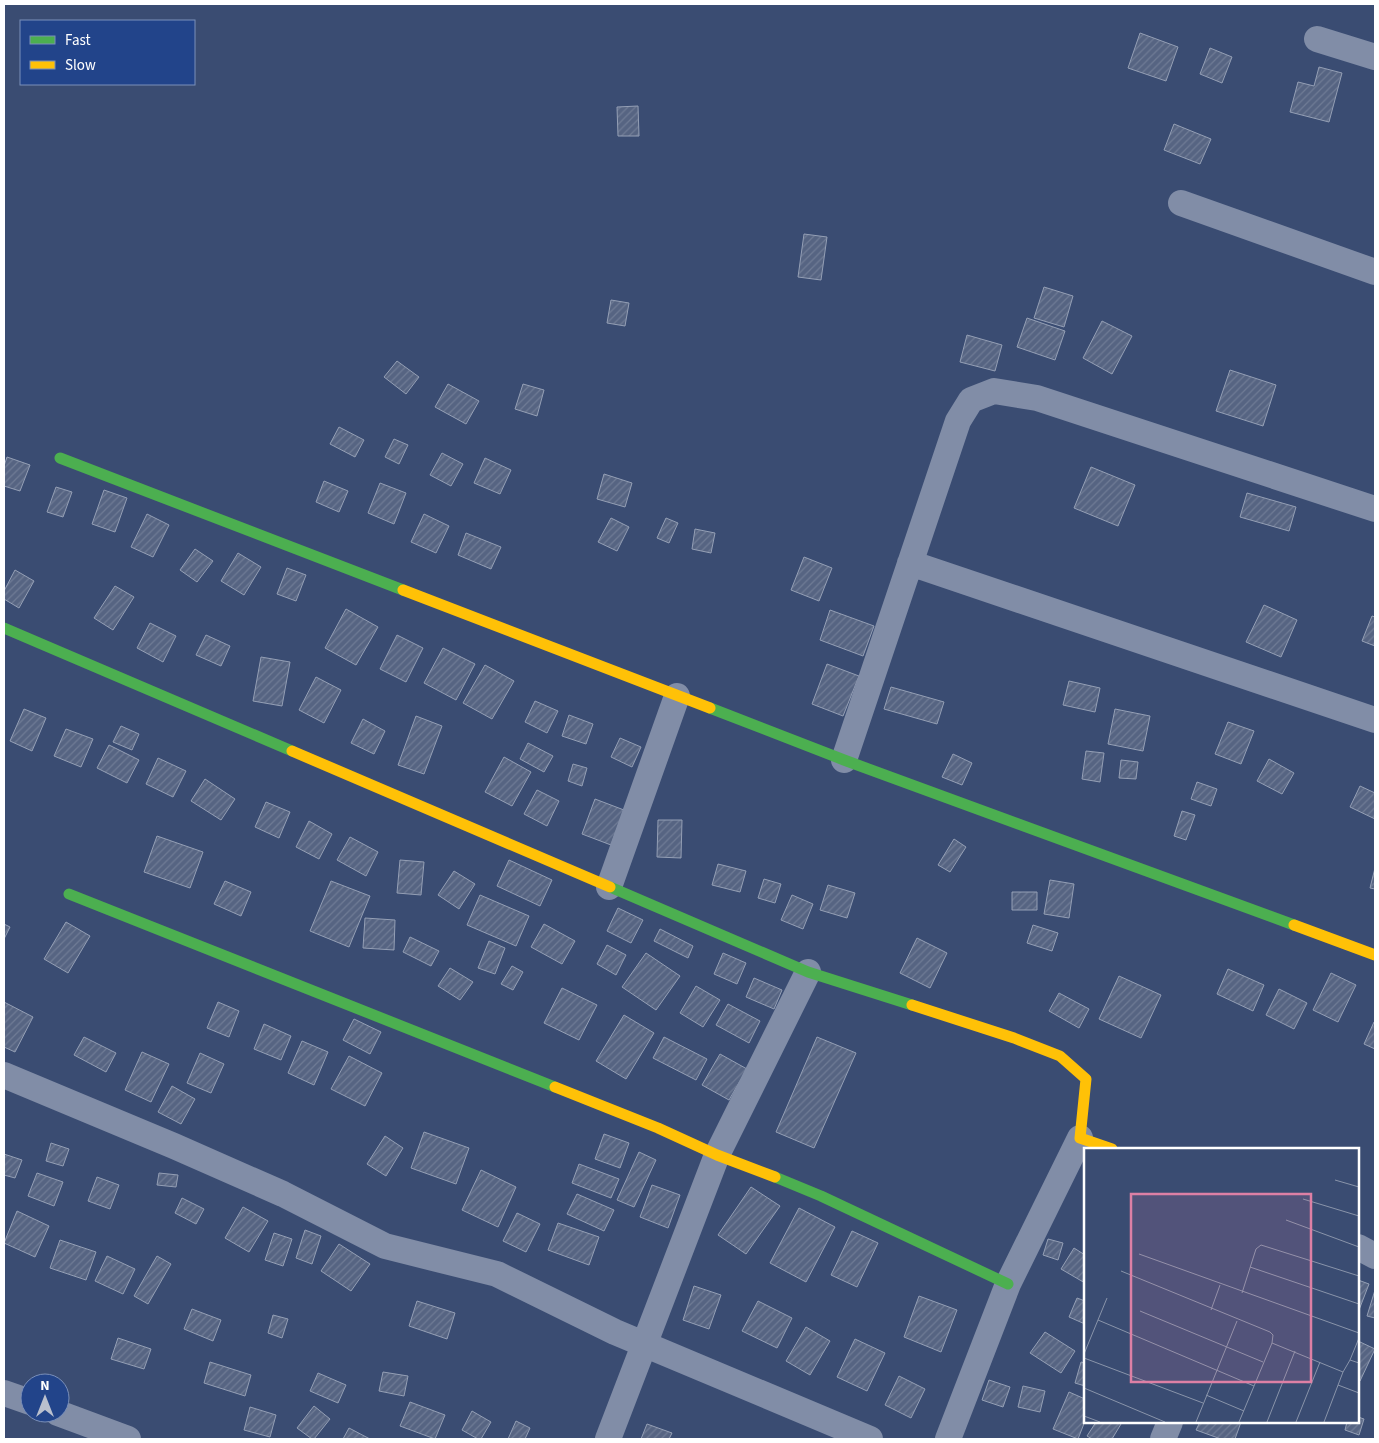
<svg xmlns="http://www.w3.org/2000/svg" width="1379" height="1443" viewBox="0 0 1379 1443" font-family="'Source Sans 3',sans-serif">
<defs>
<pattern id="building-hatch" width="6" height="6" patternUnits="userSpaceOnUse" patternTransform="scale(1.25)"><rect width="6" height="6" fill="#566482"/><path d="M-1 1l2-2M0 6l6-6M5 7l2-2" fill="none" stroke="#6f7b95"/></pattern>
</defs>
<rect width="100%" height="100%" fill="#3a4c72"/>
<path fill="url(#building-hatch)" stroke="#949fb5" d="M 1140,33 L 1178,47 L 1166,81 L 1128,68 Z
M 1210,48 L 1232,57 L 1222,83 L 1200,74 Z
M 1319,67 L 1342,73 L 1329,122 L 1290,112 L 1298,82 L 1314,86 Z
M 638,106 L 639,136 L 618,136 L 617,107 Z
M 1174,124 L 1211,139 L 1200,164 L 1164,150 Z
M 804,234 L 827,237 L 821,280 L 798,277 Z
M 1044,287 L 1073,296 L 1064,327 L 1034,318 Z
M 611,300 L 629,303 L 625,326 L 607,323 Z
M 1027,318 L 1065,331 L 1055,360 L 1017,347 Z
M 1102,321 L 1132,336 L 1112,374 L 1083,358 Z
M 967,335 L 1002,345 L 995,371 L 960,362 Z
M 397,361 L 419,377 L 406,394 L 384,377 Z
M 1230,370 L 1276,385 L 1263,426 L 1216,411 Z
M 448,384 L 479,401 L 466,424 L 435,407 Z
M 523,384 L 544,390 L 537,416 L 515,409 Z
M 339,427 L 364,440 L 355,457 L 330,444 Z
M 394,439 L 408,445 L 399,464 L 385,457 Z
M 442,453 L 463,464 L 451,486 L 430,475 Z
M 7,457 L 30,465 L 20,491 L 4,486 L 4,466 Z
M 485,458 L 511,470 L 500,494 L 474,483 Z
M 1091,467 L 1135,485 L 1118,526 L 1074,508 Z
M 604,474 L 632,483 L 625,507 L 597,499 Z
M 324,481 L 348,491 L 339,512 L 316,502 Z
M 380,483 L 406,493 L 394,524 L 368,513 Z
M 56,487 L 72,492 L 63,517 L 47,512 Z
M 104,490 L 127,498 L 115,532 L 92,524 Z
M 1247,493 L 1296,507 L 1289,531 L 1240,517 Z
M 147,514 L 169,525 L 153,557 L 131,547 Z
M 424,514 L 449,526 L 436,553 L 411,542 Z
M 611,518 L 629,527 L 617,551 L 598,542 Z
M 666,518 L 678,523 L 669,543 L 657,538 Z
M 695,529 L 715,533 L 711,553 L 692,549 Z
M 466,533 L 501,547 L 491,569 L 458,555 Z
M 195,549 L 213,561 L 197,582 L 180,570 Z
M 238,553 L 261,567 L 244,595 L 221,581 Z
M 804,557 L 832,568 L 819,601 L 791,590 Z
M 287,568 L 306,575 L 296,601 L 277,594 Z
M 15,570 L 34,581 L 19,608 L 4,599 L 4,591 Z
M 115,586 L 134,597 L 113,630 L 94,618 Z
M 1264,605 L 1297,620 L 1281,657 L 1246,642 Z
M 346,609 L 378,627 L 356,665 L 325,648 Z
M 830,610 L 874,626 L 863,656 L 820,640 Z
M 1372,616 L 1375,617 L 1375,646 L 1362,641 Z
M 150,623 L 176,636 L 163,662 L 137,648 Z
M 206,635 L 230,646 L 221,666 L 196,655 Z
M 397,635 L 423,648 L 406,682 L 380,669 Z
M 443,648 L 475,664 L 456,700 L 424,683 Z
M 261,657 L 290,662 L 282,706 L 253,701 Z
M 827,664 L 859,676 L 843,716 L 812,704 Z
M 485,665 L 514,681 L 492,719 L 463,703 Z
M 316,677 L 341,690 L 324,723 L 299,710 Z
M 1069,681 L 1100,688 L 1095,712 L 1063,705 Z
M 891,687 L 944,702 L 937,724 L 884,709 Z
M 535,701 L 558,711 L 547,733 L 525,722 Z
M 24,709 L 46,718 L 32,751 L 10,741 Z
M 1115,709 L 1150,716 L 1143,751 L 1108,744 Z
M 569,715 L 593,724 L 586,744 L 562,736 Z
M 416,716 L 442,726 L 424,774 L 398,765 Z
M 363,719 L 385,731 L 374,754 L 351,743 Z
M 1228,722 L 1254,731 L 1241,764 L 1215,754 Z
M 121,726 L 139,734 L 132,750 L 113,742 Z
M 66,729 L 93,739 L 81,767 L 54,756 Z
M 620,738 L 641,747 L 632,767 L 611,757 Z
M 528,743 L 553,756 L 544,772 L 520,759 Z
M 109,745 L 139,760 L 127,783 L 97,768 Z
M 1086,751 L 1104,753 L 1100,782 L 1082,779 Z
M 953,754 L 972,763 L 962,785 L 942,777 Z
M 504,757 L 531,772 L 512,806 L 485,792 Z
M 158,758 L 186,771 L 173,797 L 146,784 Z
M 1269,759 L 1294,773 L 1282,794 L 1257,781 Z
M 1121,760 L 1138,762 L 1136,779 L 1119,778 Z
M 573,764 L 587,768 L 582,786 L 568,781 Z
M 205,779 L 235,799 L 221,820 L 191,801 Z
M 1197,782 L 1217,789 L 1211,806 L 1191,799 Z
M 1360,786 L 1375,793 L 1375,819 L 1350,807 Z
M 537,790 L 559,801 L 547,826 L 524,814 Z
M 595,799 L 624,810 L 611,845 L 582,834 Z
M 266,802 L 290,812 L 279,838 L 255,827 Z
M 1182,811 L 1195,815 L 1186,840 L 1174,836 Z
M 658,820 L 682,820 L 681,858 L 657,857 Z
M 309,821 L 332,834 L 319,859 L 296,847 Z
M 157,836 L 203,852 L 190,888 L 144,872 Z
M 350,837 L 378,852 L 366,876 L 337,860 Z
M 954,839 L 966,847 L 950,872 L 938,865 Z
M 400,860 L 424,862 L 421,895 L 397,893 Z
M 509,860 L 552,880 L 540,906 L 497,886 Z
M 718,864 L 746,871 L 740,892 L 712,885 Z
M 1375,868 L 1375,889 L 1370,888 Z
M 454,871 L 475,884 L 459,909 L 438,895 Z
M 764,879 L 781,884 L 775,903 L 758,898 Z
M 1050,880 L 1074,884 L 1069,918 L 1044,914 Z
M 225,881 L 251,892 L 241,916 L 214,904 Z
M 331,881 L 370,896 L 349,947 L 310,931 Z
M 828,885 L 855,893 L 847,918 L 820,910 Z
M 1012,892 L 1037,892 L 1037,910 L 1012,910 Z
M 480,895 L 529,916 L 516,946 L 467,925 Z
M 792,895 L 813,904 L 803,929 L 781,920 Z
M 618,908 L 643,920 L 631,943 L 607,931 Z
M 365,918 L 395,920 L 394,950 L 363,948 Z
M 66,922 L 90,936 L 68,973 L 44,959 Z
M 4,924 L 10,927 L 4,939 Z
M 544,924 L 575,941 L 562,964 L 531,947 Z
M 1033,925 L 1058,933 L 1052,951 L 1027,943 Z
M 660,929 L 693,946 L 688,958 L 654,941 Z
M 410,937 L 439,951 L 431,966 L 403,952 Z
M 917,938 L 947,953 L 930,988 L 900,973 Z
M 489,941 L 505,948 L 495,974 L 478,968 Z
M 607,945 L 626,955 L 616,975 L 597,964 Z
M 646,953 L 680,976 L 656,1010 L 622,987 Z
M 723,953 L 746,963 L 737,984 L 714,974 Z
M 512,966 L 523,972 L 513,990 L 501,984 Z
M 450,968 L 473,982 L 460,1000 L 438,986 Z
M 1228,969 L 1264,985 L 1253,1011 L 1217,994 Z
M 1331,973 L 1356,985 L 1338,1022 L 1313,1010 Z
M 1119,976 L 1161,995 L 1141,1038 L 1099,1019 Z
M 754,978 L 782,990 L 774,1009 L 746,997 Z
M 696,986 L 720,1000 L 703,1027 L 680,1013 Z
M 562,988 L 597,1005 L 579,1040 L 544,1023 Z
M 1279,989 L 1307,1003 L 1294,1029 L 1266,1015 Z
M 1059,993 L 1089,1009 L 1079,1028 L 1049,1011 Z
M 4,1002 L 33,1017 L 15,1052 L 4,1047 Z
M 218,1002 L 239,1011 L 229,1037 L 207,1028 Z
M 728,1004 L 760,1021 L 749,1043 L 716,1025 Z
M 624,1015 L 654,1033 L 626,1079 L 596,1061 Z
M 354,1019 L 381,1032 L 370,1054 L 343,1040 Z
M 1374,1022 L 1375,1022 L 1375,1049 L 1364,1044 Z
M 264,1024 L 291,1036 L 281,1060 L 254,1049 Z
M 84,1037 L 116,1053 L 106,1072 L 74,1055 Z
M 664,1037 L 707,1059 L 696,1080 L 653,1058 Z
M 817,1037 L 856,1053 L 814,1148 L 776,1132 Z
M 302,1041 L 328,1052 L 314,1085 L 288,1073 Z
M 142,1052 L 169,1064 L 151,1102 L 125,1090 Z
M 200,1053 L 224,1064 L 211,1093 L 187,1083 Z
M 720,1054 L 747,1069 L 729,1100 L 702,1085 Z
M 349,1056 L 382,1073 L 365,1106 L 331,1089 Z
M 172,1086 L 195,1099 L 181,1124 L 158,1112 Z
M 424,1132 L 469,1148 L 456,1184 L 411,1168 Z
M 604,1134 L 629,1143 L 620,1168 L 595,1159 Z
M 385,1136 L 403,1148 L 386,1176 L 367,1164 Z
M 51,1143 L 69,1149 L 63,1166 L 46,1161 Z
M 639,1152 L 656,1160 L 634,1207 L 617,1200 Z
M 4,1154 L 22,1160 L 15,1178 L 4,1175 Z
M 579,1164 L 619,1179 L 611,1198 L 572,1183 Z
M 481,1170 L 516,1187 L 498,1227 L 462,1210 Z
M 37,1173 L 63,1182 L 54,1206 L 28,1196 Z
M 159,1173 L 178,1175 L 176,1187 L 157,1185 Z
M 97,1177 L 119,1185 L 110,1209 L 88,1201 Z
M 652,1185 L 680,1195 L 668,1228 L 640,1217 Z
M 751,1187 L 780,1206 L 746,1254 L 718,1235 Z
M 577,1194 L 614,1210 L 604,1231 L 567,1214 Z
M 182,1198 L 204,1209 L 196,1224 L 175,1213 Z
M 243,1207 L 268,1221 L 249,1252 L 225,1238 Z
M 799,1208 L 835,1227 L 806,1282 L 770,1263 Z
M 17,1211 L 49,1226 L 35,1257 L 4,1243 Z
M 517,1213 L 540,1224 L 526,1252 L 503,1241 Z
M 558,1223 L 599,1237 L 589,1265 L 548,1250 Z
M 305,1230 L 321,1236 L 312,1264 L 296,1258 Z
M 852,1231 L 878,1243 L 857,1287 L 831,1275 Z
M 274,1233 L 292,1239 L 283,1266 L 265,1260 Z
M 1048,1239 L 1063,1243 L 1058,1260 L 1043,1255 Z
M 60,1240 L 96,1252 L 86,1280 L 50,1268 Z
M 339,1244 L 370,1264 L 351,1291 L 321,1271 Z
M 1074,1248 L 1085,1255 L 1085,1283 L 1061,1269 Z
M 107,1256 L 135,1269 L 123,1294 L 95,1281 Z
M 157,1256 L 171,1264 L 148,1304 L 134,1296 Z
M 1358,1280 L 1369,1284 L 1359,1310 L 1358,1310 Z
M 694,1286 L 721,1295 L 709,1329 L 683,1320 Z
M 1375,1290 L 1375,1318 L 1367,1316 Z
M 919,1296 L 957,1310 L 941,1352 L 904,1337 Z
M 1077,1298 L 1085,1301 L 1085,1324 L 1069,1317 Z
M 417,1301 L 455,1313 L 447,1339 L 409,1326 Z
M 758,1301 L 792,1318 L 777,1348 L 742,1331 Z
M 192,1309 L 221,1320 L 213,1341 L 184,1329 Z
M 273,1315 L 288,1319 L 282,1338 L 268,1333 Z
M 806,1327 L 830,1341 L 810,1375 L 786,1361 Z
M 1045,1332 L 1075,1351 L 1061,1373 L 1030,1353 Z
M 118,1338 L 151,1349 L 144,1369 L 111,1359 Z
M 855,1339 L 885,1353 L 867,1391 L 837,1377 Z
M 1358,1341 L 1375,1349 L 1360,1381 L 1358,1380 Z
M 210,1362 L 251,1375 L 245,1396 L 204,1383 Z
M 1081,1362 L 1085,1363 L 1085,1386 L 1075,1383 Z
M 383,1372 L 408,1376 L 404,1396 L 379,1391 Z
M 318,1373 L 346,1385 L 338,1403 L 310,1391 Z
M 899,1376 L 925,1389 L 911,1418 L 885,1405 Z
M 989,1380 L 1010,1387 L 1003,1407 L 982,1400 Z
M 1023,1386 L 1045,1391 L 1040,1412 L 1018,1407 Z
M 1069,1392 L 1085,1399 L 1085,1421 L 1078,1439 L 1053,1429 Z
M 410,1402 L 445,1415 L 435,1439 L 400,1426 Z
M 314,1406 L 330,1419 L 314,1439 L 312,1439 L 297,1428 Z
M 250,1407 L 276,1415 L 270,1437 L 244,1430 Z
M 472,1411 L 491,1422 L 481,1439 L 478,1439 L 462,1430 Z
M 1358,1417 L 1364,1419 L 1359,1435 L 1345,1430 L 1347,1422 L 1358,1422 Z
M 516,1421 L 530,1428 L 525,1439 L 508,1439 Z
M 1096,1422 L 1116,1422 L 1121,1424 L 1112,1439 L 1092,1439 L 1087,1436 Z
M 1200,1422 L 1241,1422 L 1235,1439 L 1221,1439 L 1196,1430 Z
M 647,1424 L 672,1433 L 669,1439 L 641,1439 Z
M 349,1428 L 370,1439 L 343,1439 Z"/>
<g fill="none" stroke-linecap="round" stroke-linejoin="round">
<path stroke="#818da7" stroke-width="26" d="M 1317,39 L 1375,57
M 1181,203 L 1375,272
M 910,563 L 1375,720
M 844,760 L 958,421 L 971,400 L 994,391 L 1037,398 L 1375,509
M 609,887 L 677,696
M 4,1075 L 174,1146 L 283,1194 L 385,1246 L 497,1274 L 615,1332 L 870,1439
M 1358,1247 L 1375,1256
M 4,1393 L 30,1402
M 58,1413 L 128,1439
M 608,1439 L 717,1155 L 808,972
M 948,1439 L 1008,1284 L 1080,1138
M 1163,1439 L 1170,1422"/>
<path stroke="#4caf50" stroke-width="11" d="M 60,458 L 403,590
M 4,628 L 292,751
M 710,708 L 844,760 L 1294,925
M 610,887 L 808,972 L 912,1005
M 69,894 L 555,1087
M 775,1177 L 821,1196 L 1008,1284"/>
<path stroke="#ffc107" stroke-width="11" d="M 403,590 L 710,708
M 292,751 L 610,887
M 1294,925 L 1375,955
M 912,1005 L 1014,1038 L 1060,1056 L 1086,1079 L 1080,1138 L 1112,1149
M 555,1087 L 658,1128 L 717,1155 L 775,1177"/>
</g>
<g transform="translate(1084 1148)">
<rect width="275" height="275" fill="#3a4c72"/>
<path fill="none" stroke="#8994aa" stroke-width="1" d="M 251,32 L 275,39M 219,51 L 275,68M 202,72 L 275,99M 55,106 L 275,185M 166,119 L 275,156M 37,123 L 186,184 L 189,187 L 188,195 L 259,224 L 266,212 L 275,215M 158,145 L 172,101 L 177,97 L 275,128M 127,162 L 136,137M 56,163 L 179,214M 14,172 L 170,238M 0,206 L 23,150M 0,210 L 119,255M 266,212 L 275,190M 254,237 L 275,245M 0,240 L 81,274M 122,247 L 160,263M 0,268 L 16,274M 112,274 L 153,173M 155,274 L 188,195M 183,274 L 211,203M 212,274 L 236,214M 240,274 L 259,224"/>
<path fill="#dd80a5" fill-opacity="0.15" stroke="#dd80a5" stroke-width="2.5" d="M 47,46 L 227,46 L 227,234 L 47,234 Z"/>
<rect width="275" height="275" fill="none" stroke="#fff" stroke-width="2.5"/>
</g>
<rect width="1379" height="1443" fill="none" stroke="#ffffff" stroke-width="10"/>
<rect x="20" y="20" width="175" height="65" fill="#22448a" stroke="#7a8fb9"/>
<rect x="30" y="36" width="25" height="8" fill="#4caf50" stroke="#7a8fb9"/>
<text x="65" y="45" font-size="15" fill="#ffffff">Fast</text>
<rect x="30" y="61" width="25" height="8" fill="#ffc107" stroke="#7a8fb9"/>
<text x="65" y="70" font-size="15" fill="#ffffff">Slow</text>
<g transform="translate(45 1398)"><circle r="24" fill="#22448a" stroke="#7a8fb9"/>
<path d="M0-4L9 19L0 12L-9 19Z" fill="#bac0ce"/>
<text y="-8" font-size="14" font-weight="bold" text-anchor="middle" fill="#ffffff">N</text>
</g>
</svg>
